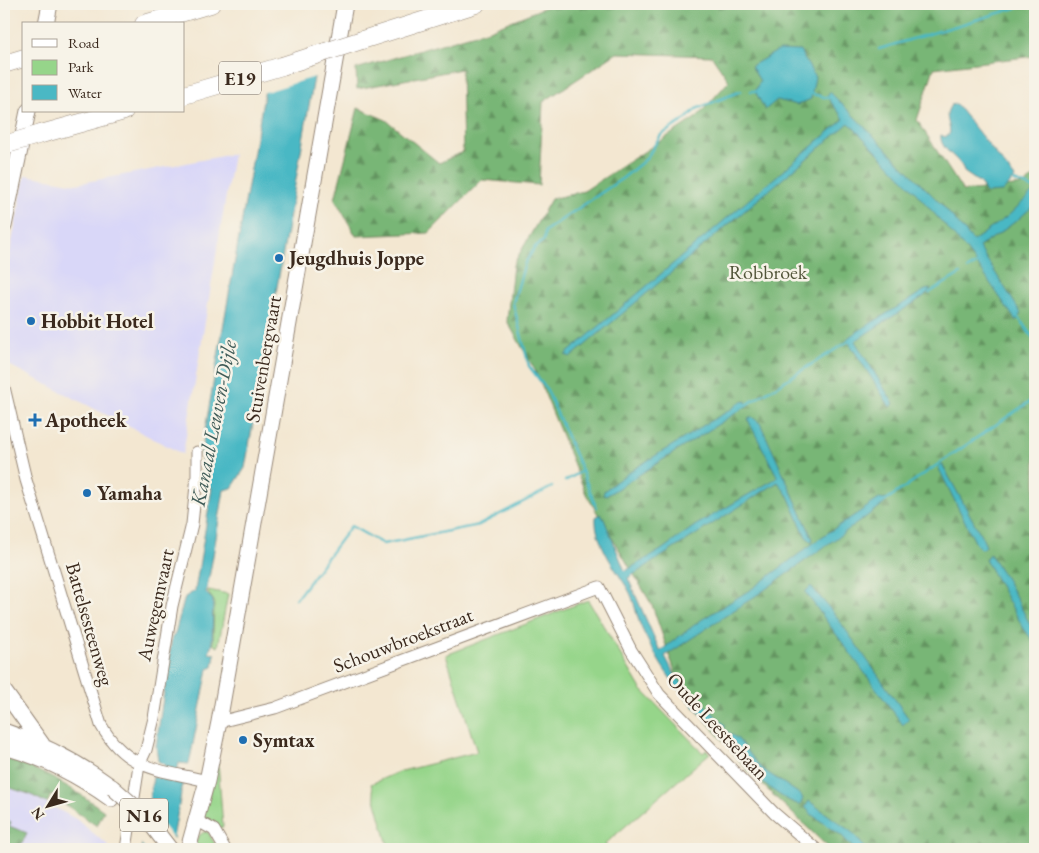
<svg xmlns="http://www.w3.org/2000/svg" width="1039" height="853" viewBox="0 0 1039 853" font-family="'EB Garamond',serif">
<defs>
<pattern id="forest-firs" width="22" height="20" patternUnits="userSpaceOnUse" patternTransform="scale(1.25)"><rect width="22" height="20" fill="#78b676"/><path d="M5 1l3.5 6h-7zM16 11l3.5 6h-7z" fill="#649460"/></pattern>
</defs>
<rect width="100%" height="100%" fill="#f7f3e8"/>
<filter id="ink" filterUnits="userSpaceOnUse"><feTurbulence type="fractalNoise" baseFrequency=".02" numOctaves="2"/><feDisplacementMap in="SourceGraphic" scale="10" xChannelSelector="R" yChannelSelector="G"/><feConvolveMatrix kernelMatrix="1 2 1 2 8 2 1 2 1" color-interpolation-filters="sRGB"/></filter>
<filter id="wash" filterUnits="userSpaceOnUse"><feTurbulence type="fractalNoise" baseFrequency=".0096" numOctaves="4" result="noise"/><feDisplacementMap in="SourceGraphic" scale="20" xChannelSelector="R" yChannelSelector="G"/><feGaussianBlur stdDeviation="1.12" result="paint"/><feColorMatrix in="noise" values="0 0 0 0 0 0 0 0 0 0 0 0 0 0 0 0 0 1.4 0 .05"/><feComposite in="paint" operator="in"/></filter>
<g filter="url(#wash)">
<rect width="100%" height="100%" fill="#f3e7d1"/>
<path fill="#d9d7f8" d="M 233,154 L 183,454 L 7,364 L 4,283 L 25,175 L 76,184 Z
M 4,786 L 29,794 L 76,819 L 109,846 L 108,849 L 19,849 L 23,839 L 9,826 L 11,822 L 4,819 Z"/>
<path fill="#96d58a" stroke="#688054" d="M 208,590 L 228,594 L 218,647 L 213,644 L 214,601 L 208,593 Z
M 588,600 L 641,689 L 703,753 L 706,750 L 710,753 L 605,844 L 609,849 L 389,849 L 371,784 L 398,772 L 477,752 L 446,655 Z
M 218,762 L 223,827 L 217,828 L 206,822 L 203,815 Z
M 204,832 L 208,832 L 218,849 L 195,845 L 198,836 Z"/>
<path fill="url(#forest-firs)" stroke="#5a704a" d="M 553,4 L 1035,4 L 1035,56 L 934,68 L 917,120 L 963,191 L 1024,185 L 1035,176 L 1035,849 L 830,849 L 749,772 L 682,692 L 652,605 L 586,494 L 535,370 L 507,321 L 513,265 L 551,199 L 584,191 L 697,117 L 729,81 L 712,56 L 617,53 L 543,102 L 539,185 L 482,180 L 429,233 L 356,236 L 335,199 L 358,108 L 386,120 L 439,163 L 463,152 L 461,69 L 357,89 L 356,69 L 489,30 Z
M 4,758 C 41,769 73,788 104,811 L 97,826 L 51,795 L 47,803 L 29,794 L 4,786 Z
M 4,819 L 11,822 L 9,826 L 27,833 L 19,849 L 4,843 Z"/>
<path fill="#4ab8c4" stroke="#427171" d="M 280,4 L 327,4 L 245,468 L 232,488 L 224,490 C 218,525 213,559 206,593 L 213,600 L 212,644 L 213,645 L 211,646 L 209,653 L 215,654 L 213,667 L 208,669 L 189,764 L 179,763 L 175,780 L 183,783 L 171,849 L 141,849 L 153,777 L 159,778 L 163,775 L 165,765 L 158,761 L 156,746 L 172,637 L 174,637 L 185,597 L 195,591 L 212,488 L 205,484 L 201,453 Z
M 779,50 L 800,51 L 815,77 L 811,99 L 797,105 L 777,100 L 765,110 L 755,91 L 760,81 L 751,66 Z
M 830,92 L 943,206 L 973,241 L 1008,216 L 1035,190 L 1035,204 C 1018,221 999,234 979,247 L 1021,313 L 1016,321 L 977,264 L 964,247 L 908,184 L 849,123 L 571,357 L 565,355 L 844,119 L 827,97 Z
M 956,104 L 1015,178 L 1002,192 L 986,193 L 980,183 L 964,172 C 962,158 939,151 941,135 L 945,137 L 950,133 C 950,123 943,115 951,105 Z
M 931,289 L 923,297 L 855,341 L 894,404 L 890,407 L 847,340 L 850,336 L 925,290 Z
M 746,401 L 747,406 L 606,496 L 603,495 L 604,491 C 634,466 669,449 701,427 C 713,418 729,413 740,402 Z
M 752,417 L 760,423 L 813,539 L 812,542 L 806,537 L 788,496 L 778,482 L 628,578 L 660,651 L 701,620 L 753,588 L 823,536 L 879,499 L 887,498 L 884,504 L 763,591 L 665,656 L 676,677 L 725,725 L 725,728 L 720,731 C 682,697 664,675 642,629 C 636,616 635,601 628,589 C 616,570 594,541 596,517 L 600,514 L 604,519 L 625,571 L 661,550 L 696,525 L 775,479 L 777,476 L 750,424 L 748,419 Z
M 942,464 L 981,535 L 986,546 L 982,550 L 976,544 L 938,467 Z
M 990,554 L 1008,582 L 1035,634 L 1035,644 L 1024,629 L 985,559 Z
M 811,586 L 836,616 L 909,719 L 903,725 L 805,592 Z
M 727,731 L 738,739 L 761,768 L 801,795 L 803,799 L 800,805 C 769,795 746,765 725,740 L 723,733 Z
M 809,801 L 853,833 L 866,849 L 854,849 L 842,836 L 812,815 L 805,807 Z"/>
<path fill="#f3e7d1" d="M 278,4 L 329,4 L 318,76 L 262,93 Z
M 147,805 L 175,841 L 174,849 L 145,849 L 140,842 Z"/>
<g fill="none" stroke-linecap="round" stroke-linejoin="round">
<path stroke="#4ab8c4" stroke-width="2.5" d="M 879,49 L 1029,4
M 751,91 L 755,91
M 812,94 L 828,98
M 1014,181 L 1035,189
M 968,269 L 977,264
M 929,293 L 960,274
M 1018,317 L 1035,341
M 746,405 L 849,341
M 582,471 L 596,507
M 565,481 L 582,471 L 547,390 L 529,366 L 513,303 L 525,263 L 535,247 L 544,240 L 545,231 L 623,178 L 646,159 L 661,135 L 686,119 L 696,109 L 741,91
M 883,502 L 1035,398
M 296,599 L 351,526 L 383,544 L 479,525 L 552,487"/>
</g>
</g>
<g filter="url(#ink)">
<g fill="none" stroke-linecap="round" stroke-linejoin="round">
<g stroke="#978878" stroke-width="13">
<path id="minor" d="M 4,387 L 26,480 L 101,725 C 127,771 159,769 207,781
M 219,722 L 275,708 L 599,587 L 631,650 L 659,694 L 774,813 L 816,849
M 196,820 L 214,830 L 225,849
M 126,849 L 139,765 L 146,750 L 154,718 L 172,606 L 192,524 L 197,476 L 197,452"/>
</g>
<g stroke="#978878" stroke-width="17">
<path id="major" d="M 46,24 L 50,4
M 4,226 L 28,111
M 4,691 L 42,744
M 4,731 C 43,744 79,763 112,787
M 4,747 C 43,757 78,775 111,799
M 188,849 L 207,781 L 219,722 L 345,4"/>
</g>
<g stroke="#978878" stroke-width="19">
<path id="highway" d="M 144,24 L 211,4
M 362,40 L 476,4
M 4,64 L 24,58
M 184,95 L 282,66
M 41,134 L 124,111"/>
</g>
<use href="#minor" stroke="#fff" stroke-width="11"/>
<use href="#major" stroke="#fff" stroke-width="15"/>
<use href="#highway" stroke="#fff" stroke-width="18"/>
<g stroke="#978878" stroke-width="17" stroke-linecap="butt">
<path id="major-bridge" d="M 112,787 L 143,814 L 170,849"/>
</g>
<g stroke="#978878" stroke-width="19" stroke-linecap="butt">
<path id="highway-bridge" d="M 282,66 L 362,40
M 4,145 L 41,134"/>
</g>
<use href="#major-bridge" stroke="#fff" stroke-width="15"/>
<use href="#highway-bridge" stroke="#fff" stroke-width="18"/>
</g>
</g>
<g fill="#1f6fb2" stroke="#f7f3e8" stroke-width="2">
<circle cx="279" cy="258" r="5"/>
<circle cx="31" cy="321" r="5"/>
<path d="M32.5 412.5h5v5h5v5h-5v5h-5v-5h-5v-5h5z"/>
<circle cx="87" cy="493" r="5"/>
<circle cx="243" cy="740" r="5"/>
</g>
<g text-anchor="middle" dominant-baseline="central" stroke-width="5" stroke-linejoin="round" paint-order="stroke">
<g fill="#f7f3e8" stroke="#73665b" stroke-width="1">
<rect x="219" y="61.5" width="42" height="33" rx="4"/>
<rect x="120" y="798.5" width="48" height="33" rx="4"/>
</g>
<g font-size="19" font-weight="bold" fill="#3b2a1e">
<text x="240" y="78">E19</text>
<text x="144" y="815">N16</text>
</g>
<g font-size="20" font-weight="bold" fill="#3b2a1e" stroke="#f7f3e8" text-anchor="start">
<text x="289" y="258">Jeugdhuis Joppe</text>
<text x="41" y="321">Hobbit Hotel</text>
<text x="45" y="420">Apotheek</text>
<text x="97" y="493">Yamaha</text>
<text x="253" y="740">Symtax</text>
</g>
<g font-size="20" fill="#525539" stroke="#f7f3e8">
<text x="768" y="272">Robbroek</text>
</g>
<g font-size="20" fill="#3b2a1e" stroke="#f7f3e8">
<text transform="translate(263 359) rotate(-80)">Stuivenbergvaart</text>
<text transform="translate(155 605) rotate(-78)">Auwegemvaart</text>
<text transform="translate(90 624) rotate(74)">Battelsesteenweg</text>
<text transform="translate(403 640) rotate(-21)">Schouwbroekstraat</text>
<text transform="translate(718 726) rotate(47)">Oude Leestsebaan</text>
</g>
<g font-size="21" font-style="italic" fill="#405c58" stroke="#f7f3e8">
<text transform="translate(213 423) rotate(-79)">Kanaal Leuven-Dijle</text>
</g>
</g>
<rect width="1039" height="853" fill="none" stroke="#f7f3e8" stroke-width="20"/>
<rect x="22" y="22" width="162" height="90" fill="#f7f3e8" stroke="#aca397"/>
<rect x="32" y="39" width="25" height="8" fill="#ffffff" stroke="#aca397"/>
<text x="68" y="48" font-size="15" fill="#3b2a1e">Road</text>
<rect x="32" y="60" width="25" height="15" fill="#96d58a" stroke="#aca397"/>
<text x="68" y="72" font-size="15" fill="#3b2a1e">Park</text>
<rect x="32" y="85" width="25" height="15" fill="#4ab8c4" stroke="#aca397"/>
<text x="68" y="98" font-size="15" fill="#3b2a1e">Water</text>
<g transform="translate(48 806) rotate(233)" stroke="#f7f3e8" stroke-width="4" paint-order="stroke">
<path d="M0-4L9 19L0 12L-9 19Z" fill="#3b2a1e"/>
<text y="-8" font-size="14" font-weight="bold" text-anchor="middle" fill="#3b2a1e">N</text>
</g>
</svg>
